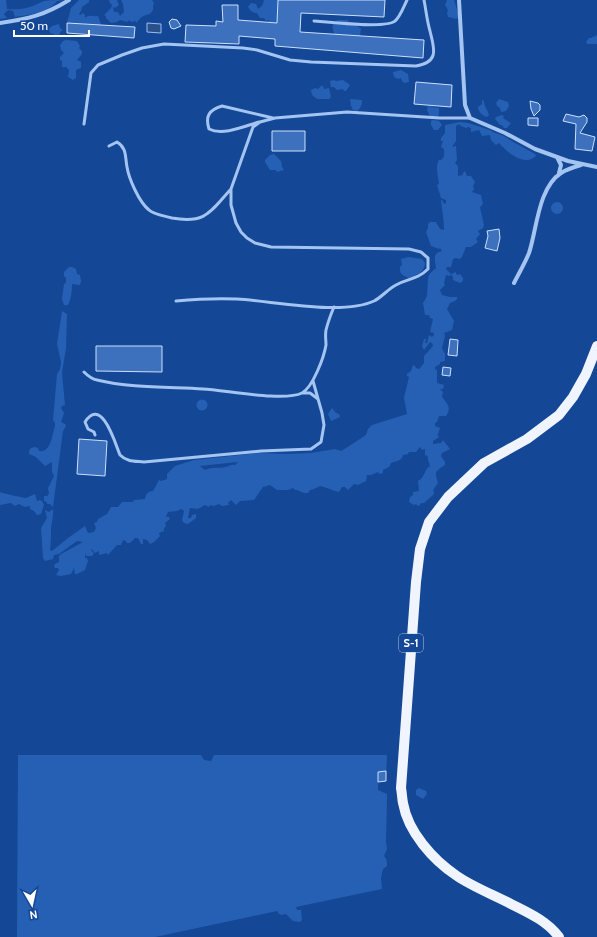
<svg xmlns="http://www.w3.org/2000/svg" width="597" height="937" viewBox="0 0 597 937" font-family="Cabin,sans-serif">
<rect width="100%" height="100%" fill="#144795"/>
<path fill="#2660b4" fill-rule="evenodd" d="M 0,0 L 6,0 L 7,9 C 24,10 29,8 44,1 C 49,0 58,0 64,0 L 57,1 C 48,13 29,15 15,17 L 13,11 L 8,10 L 4,14 L 7,18 L 0,19 Z
M 79,0 L 89,0 L 89,2 L 82,7 L 81,11 L 79,14 L 80,15 L 83,13 L 85,15 L 85,18 C 90,14 92,17 98,16 L 101,24 L 100,25 L 67,23 L 71,8 Z
M 109,0 L 117,0 L 119,5 L 115,8 L 113,7 L 114,12 L 118,12 L 120,16 L 124,12 L 123,4 L 121,0 L 152,0 L 154,3 L 153,6 L 153,10 L 150,14 C 141,16 142,17 136,23 L 136,21 L 131,22 L 130,20 L 127,22 L 120,20 L 117,22 L 111,23 L 106,18 L 106,16 L 104,15 L 111,8 L 112,5 L 110,3 Z
M 264,0 L 277,0 L 280,2 L 280,27 L 268,24 L 269,20 L 266,21 L 264,18 L 260,18 L 257,13 C 253,13 250,11 248,7 L 251,3 L 256,4 L 258,9 L 262,6 Z
M 447,0 L 454,0 L 459,16 L 457,19 L 448,17 L 447,13 L 448,10 L 445,5 Z
M 338,20 L 348,20 L 349,23 L 356,23 L 358,27 L 361,28 L 360,36 L 334,34 C 333,27 330,24 338,20 Z
M 59,24 L 60,28 L 63,30 L 61,31 L 59,35 L 54,35 L 54,34 L 50,33 L 49,29 L 52,26 Z
M 597,35 L 597,44 L 587,44 L 586,42 L 589,38 L 591,38 Z
M 66,40 L 77,41 L 80,46 L 79,48 L 82,51 L 82,54 L 77,60 L 81,62 L 81,68 L 76,70 L 76,78 L 73,80 L 68,77 L 69,70 L 66,67 L 62,67 L 62,61 L 60,60 L 60,57 L 64,53 L 61,50 L 60,45 L 63,41 Z
M 401,70 L 408,74 L 409,82 L 404,83 L 402,81 L 401,78 L 398,79 L 394,77 L 393,72 Z
M 334,80 L 336,81 L 343,80 L 350,85 L 346,91 L 344,91 L 343,89 L 337,90 L 334,87 L 331,87 L 330,81 Z
M 321,86 L 323,86 L 324,89 L 329,88 L 331,97 L 329,99 L 317,99 L 312,95 L 311,90 L 315,88 L 318,89 Z
M 350,99 L 362,100 C 362,105 361,108 357,111 L 353,110 L 351,106 Z
M 499,99 L 508,102 L 509,106 L 506,111 L 501,112 L 500,108 L 497,106 L 496,103 Z
M 482,100 L 484,101 C 484,107 488,110 489,115 L 487,117 C 483,116 478,112 478,107 L 482,104 Z
M 428,106 L 439,108 L 439,114 L 438,116 L 430,116 L 427,110 Z
M 502,115 L 504,116 L 503,118 L 511,123 L 507,128 L 504,128 L 502,125 L 500,125 L 495,119 L 496,117 Z
M 433,120 L 439,121 L 442,125 L 438,130 L 434,130 L 431,125 L 431,121 Z
M 460,122 L 468,123 L 490,130 C 495,134 502,134 507,138 C 516,144 525,148 535,154 L 536,156 C 524,167 507,152 499,143 L 496,145 L 491,140 L 490,135 L 482,136 L 479,130 L 471,132 L 471,128 L 468,127 L 466,128 L 461,126 L 459,124 L 456,126 L 456,141 L 452,147 L 456,146 L 457,160 L 455,163 L 458,166 L 458,176 L 463,175 L 463,173 L 465,171 L 467,176 L 471,176 L 475,182 L 473,186 L 474,189 L 472,192 L 481,195 L 483,204 L 480,207 L 484,225 L 483,228 L 478,231 L 480,234 L 476,239 L 478,242 L 471,247 L 466,247 L 462,257 L 460,259 L 456,258 L 453,259 L 451,267 L 447,267 L 446,269 L 451,274 L 456,272 L 456,274 L 458,275 L 460,274 L 463,278 L 463,281 L 460,283 L 453,280 L 453,277 L 451,274 L 450,276 L 446,275 L 444,283 L 445,285 L 440,290 L 442,295 L 450,297 L 457,297 L 457,299 L 455,301 L 450,303 L 447,309 L 454,321 L 452,330 L 444,333 L 445,336 L 442,348 L 445,354 L 445,361 L 440,362 L 440,364 L 435,367 L 435,369 L 437,370 L 437,383 L 444,385 L 443,389 L 440,389 L 443,392 L 442,397 C 447,403 452,408 446,416 L 439,416 L 437,422 L 435,423 L 435,426 L 440,428 L 438,434 L 437,435 L 439,437 L 433,441 L 433,444 L 441,443 L 443,440 L 450,449 L 442,453 L 441,456 L 445,462 L 445,465 C 434,472 435,472 438,483 L 433,490 L 434,493 L 433,495 L 424,503 L 421,503 L 419,506 L 417,505 L 416,504 L 414,505 L 409,502 L 410,497 L 413,495 L 413,492 L 419,491 L 418,481 C 425,478 424,469 430,466 L 428,460 L 428,458 L 427,455 L 425,456 L 425,449 L 422,450 L 420,447 L 416,452 L 409,452 L 408,454 L 403,455 C 402,461 396,461 391,463 L 389,467 L 383,470 L 383,473 L 379,474 L 378,472 L 371,475 L 367,475 L 366,481 L 358,485 L 354,484 L 348,490 L 345,487 L 342,487 L 339,492 C 333,491 326,487 320,486 L 314,489 L 310,490 L 308,493 L 304,493 L 297,490 L 295,490 L 293,488 L 288,490 L 277,490 L 270,485 L 263,487 L 254,500 L 240,501 L 236,505 L 231,500 L 228,503 L 229,505 L 222,506 L 219,504 L 214,506 L 210,505 L 209,507 L 205,505 L 198,509 L 190,508 L 188,518 L 191,518 L 192,515 L 196,514 L 196,518 L 188,524 L 184,523 L 182,520 L 184,511 L 181,509 L 177,511 L 168,512 L 166,517 L 169,517 L 170,519 L 165,523 L 166,526 L 164,528 L 164,531 L 159,533 L 160,536 L 154,542 L 150,544 L 147,540 L 143,539 L 143,544 L 141,544 L 138,538 L 135,538 L 130,543 L 127,543 L 126,541 L 123,540 L 121,545 L 117,545 L 109,554 L 108,555 L 107,553 L 99,555 L 99,551 L 95,553 L 92,549 L 91,550 L 94,553 L 92,556 L 86,556 L 85,553 L 85,558 L 87,558 L 88,561 L 85,570 L 77,574 L 75,574 L 74,568 L 71,574 L 61,576 L 56,575 L 59,570 L 58,568 L 55,568 L 54,566 L 55,564 L 59,562 L 59,556 L 61,554 L 83,542 L 77,541 L 59,554 L 54,555 L 53,559 L 45,561 L 43,558 L 41,528 L 47,518 L 45,510 L 49,512 L 53,509 C 54,517 51,523 51,530 C 51,537 51,543 50,550 L 52,551 L 68,538 L 85,526 L 88,533 L 94,532 L 96,528 L 94,523 L 97,522 L 98,519 L 107,514 L 111,507 L 118,507 L 122,502 L 133,502 L 134,500 L 145,499 C 146,494 148,491 153,491 L 159,480 L 161,481 L 167,479 L 167,474 L 175,466 L 194,460 L 258,453 L 287,454 L 311,453 L 335,449 L 341,451 L 346,448 L 366,435 L 368,429 L 372,425 L 407,414 L 404,398 L 409,377 L 407,376 L 407,374 L 411,371 L 413,365 L 415,366 L 416,368 L 419,369 L 424,363 L 424,356 L 433,346 L 432,343 L 430,342 L 424,350 L 422,346 L 424,339 L 426,339 L 425,343 L 427,343 L 429,335 L 432,337 L 434,335 L 434,333 L 430,332 L 433,319 L 430,318 L 429,315 L 425,315 L 423,303 C 425,300 427,297 427,294 C 428,290 427,279 429,275 C 430,273 434,270 436,268 C 435,260 432,253 442,251 L 440,248 L 439,249 L 431,246 L 426,232 L 428,228 L 428,224 L 430,222 L 436,222 L 440,229 L 444,230 C 444,220 442,210 441,200 L 442,200 L 444,204 L 446,203 L 446,200 L 441,198 L 437,185 L 439,184 C 438,176 435,167 439,160 L 441,160 C 445,157 444,154 444,149 L 441,147 L 443,141 L 441,141 L 441,138 L 445,133 L 445,125 ZM 238,462 L 235,465 C 231,464 230,466 225,467 C 217,469 214,466 205,470 L 200,466 Z
M 274,154 L 281,161 L 282,167 L 284,170 L 277,172 L 276,170 L 270,170 L 265,162 L 265,160 L 270,155 Z
M551 208a6 6 0 1 1 12 0a6 6 0 1 1-12 0Z
M 408,257 L 422,259 L 425,263 C 424,273 417,275 409,278 C 403,276 399,274 400,267 L 402,265 L 401,259 Z
M 69,267 L 72,267 L 76,269 L 77,274 L 80,275 L 81,281 L 80,285 L 72,284 C 72,291 71,300 68,305 L 64,305 L 62,299 L 64,284 L 66,283 L 66,278 L 64,276 L 64,272 Z
M 62,311 L 67,314 L 66,348 L 62,373 L 65,405 L 62,406 L 61,408 L 64,413 L 61,422 L 65,424 L 66,426 L 63,431 L 53,507 L 50,504 L 47,504 L 47,502 L 44,501 L 44,496 L 47,496 L 49,494 L 48,488 L 54,476 L 52,472 L 52,462 L 45,466 L 36,457 L 29,454 L 29,451 L 31,448 L 35,447 L 38,448 L 39,451 C 51,453 52,435 55,426 L 55,423 L 53,420 L 57,374 L 60,369 L 61,362 L 57,344 Z
M196.5 405a5.5 5.5 0 1 1 11 0a5.5 5.5 0 1 1-11 0Z
M 332,408 L 336,413 L 339,414 L 340,417 L 331,421 L 328,414 Z
M 0,492 C 1,493 24,498 26,498 C 29,497 32,495 35,494 L 37,501 L 40,500 L 42,501 L 44,505 L 41,514 L 37,515 L 34,511 L 30,509 L 30,506 L 25,507 L 19,504 L 15,506 L 11,503 L 0,505 Z
M 18,755 L 201,755 L 204,760 L 211,761 L 214,755 L 387,755 L 386,779 L 385,781 L 378,782 L 378,790 L 387,794 L 387,800 L 386,841 L 387,849 L 384,856 C 387,859 387,862 387,866 L 383,869 L 381,878 L 382,889 L 296,907 L 297,910 L 301,910 L 302,920 L 300,922 L 293,921 L 286,914 C 282,915 280,916 277,911 L 155,937 L 17,937 Z
M 419,788 L 426,791 L 427,794 L 423,799 L 416,795 L 416,790 Z"/>
<path fill="#2a5089" stroke="#96bef5" d="M 147,23 L 161,24 L 161,33 L 147,32 Z"/>
<path fill="#3d70bd" stroke="#cbe0fc" d="M 278,0 L 385,0 L 384,17 L 301,13 L 300,32 L 424,40 L 423,58 L 275,46 L 275,39 L 239,36 L 239,44 L 185,42 L 186,25 L 216,26 L 216,21 L 223,22 L 222,5 L 238,5 L 238,20 L 277,23 Z
M 172,19 L 177,20 L 181,26 L 174,29 L 171,28 L 169,22 Z
M 67,23 L 135,27 L 134,38 L 67,33 Z
M 416,82 L 452,85 L 451,107 L 414,104 Z
M 530,101 L 538,103 L 540,105 L 540,110 L 534,116 L 531,109 Z
M 566,114 L 579,117 L 584,115 L 587,118 L 587,122 L 580,133 L 595,137 L 592,151 L 575,149 L 576,124 L 563,121 Z
M 528,118 L 538,118 L 538,126 L 528,125 Z
M 272,131 L 305,131 L 305,151 L 272,151 Z
M 499,229 L 500,238 L 497,251 L 485,248 L 488,236 L 487,231 Z
M 450,339 L 458,340 L 457,356 L 448,355 Z
M 96,346 L 162,346 L 162,372 L 96,371 Z
M 443,367 L 451,368 L 450,376 L 442,375 Z
M 79,439 L 107,441 L 105,476 L 77,474 Z
M 386,771 L 386,781 L 378,782 L 378,772 Z"/>
<g fill="none" stroke-linecap="round" stroke-linejoin="round">
<path stroke="#a4c4f2" stroke-width="3" d="M 314,21 C 328,22 386,29 395,21 C 400,17 404,6 407,0
M 259,122 C 245,126 223,136 209,129 C 205,116 209,110 222,106 L 273,118
M 84,124 L 91,73 L 98,65 L 122,55 L 142,48 L 164,44 L 243,48 L 257,50 L 290,60 L 311,62 L 416,66 C 440,62 434,48 430,31 C 427,21 426,10 424,0
M 109,146 L 117,142 C 127,148 125,157 127,167 C 129,179 139,202 149,210 C 154,215 166,216 172,218 C 206,224 210,212 231,189
M 176,301 C 197,299 217,298 237,299 C 273,301 342,316 374,301 C 382,297 388,289 396,285 C 408,278 417,280 428,269 L 428,258 L 421,252 L 409,249 L 271,247 L 255,243 L 247,238 L 241,232 L 236,223 L 231,205 L 231,189 L 253,127 L 260,122 L 275,118 L 347,112 L 440,118 L 470,118
M 84,372 C 88,376 92,379 97,380 C 129,388 169,387 203,389 C 225,390 284,402 302,393 C 313,387 324,357 326,345 C 326,340 325,335 326,330 C 328,322 331,314 334,307
M 302,393 L 310,393 L 318,399
M 95,435 L 94,432 L 88,429 L 85,422 C 102,395 116,446 120,455 C 127,462 135,461 144,462 L 261,451 L 311,449 L 321,442 L 324,425 L 322,413 L 313,381"/>
<path stroke="#a4c4f2" stroke-width="4" d="M 459,0 L 465,105 L 470,118 L 505,133 L 535,149 L 568,161 L 597,167
M 0,23 C 28,19 45,15 69,0
M 557,157 L 561,165 L 559,173
M 514,283 C 519,273 525,263 529,253 C 537,229 538,188 561,173 C 567,169 574,167 581,165"/>
<path stroke="#eff4ff" stroke-width="10" d="M 559,937 C 547,921 529,913 511,904 C 494,895 473,887 457,876 C 433,860 408,832 403,803 C 402,798 402,793 401,788 L 416,582 L 420,549 L 429,522 L 448,497 L 484,463 L 527,439 L 559,415 L 573,397 L 586,374 L 597,346"/>
</g>
<g text-anchor="middle" dominant-baseline="central" stroke-width="4" stroke-linejoin="round" paint-order="stroke">
<rect fill="#144795" stroke="#b8c8df" stroke-width="1" x="399" y="634" width="24" height="18" rx="3"/>
<g font-size="11" font-weight="bold" fill="#fff">
<text x="411" y="643">S-1</text>
</g>
</g>
<g transform="translate(32 905) rotate(171)" stroke="#144795" stroke-width="3" paint-order="stroke">
<path d="M0-3L7 15L0 10L-7 15Z" fill="#ffffff"/>
<text y="-6" font-size="11" font-weight="bold" text-anchor="middle" fill="#ffffff">N</text>
</g>
<path d="M14 30v6h75v-6" fill="none" stroke="#ffffff" stroke-width="2"/>
<text x="20" y="30" font-size="12" fill="#ffffff" stroke="#144795" stroke-width="3" paint-order="stroke">50 m</text>
</svg>
